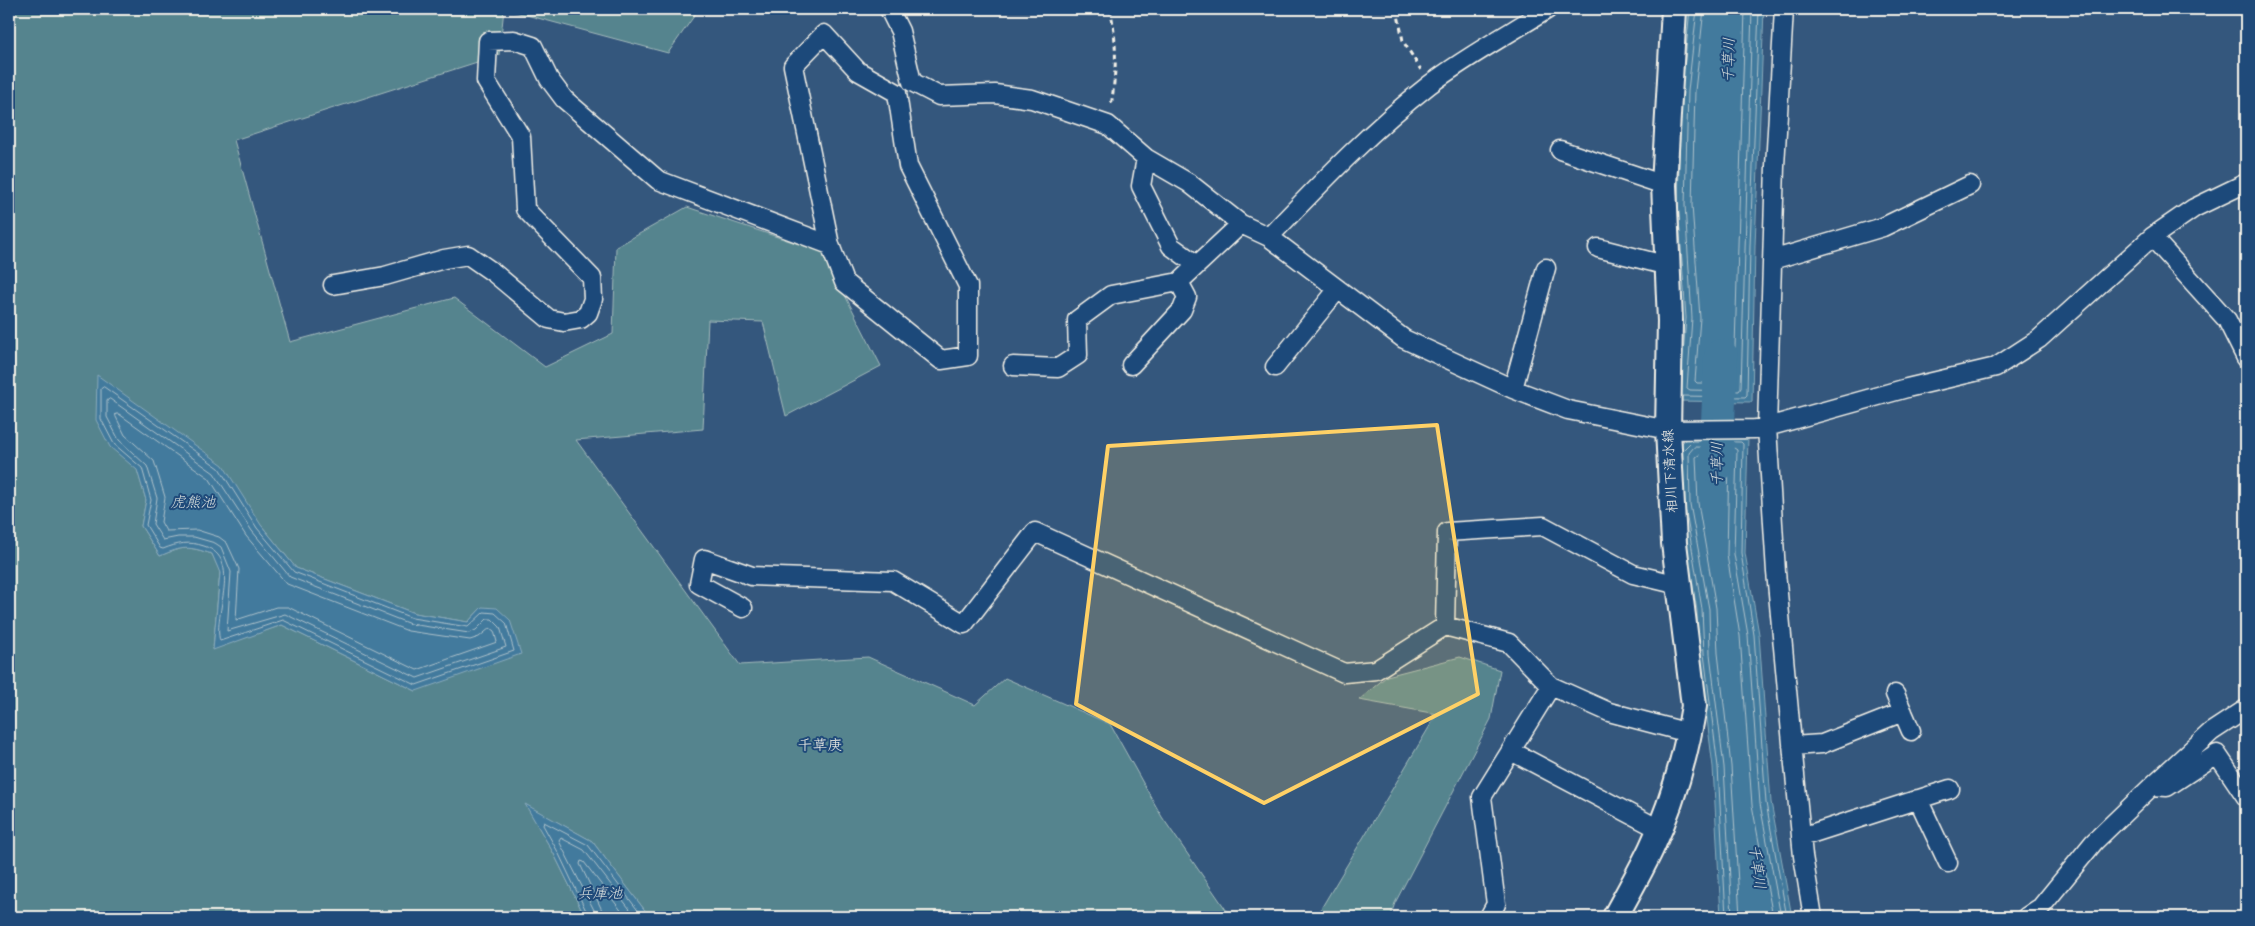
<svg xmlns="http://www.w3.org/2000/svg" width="2255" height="926" viewBox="0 0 2255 926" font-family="'Balsamiq Sans','Klee One',sans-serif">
<rect width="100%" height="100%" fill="#34577d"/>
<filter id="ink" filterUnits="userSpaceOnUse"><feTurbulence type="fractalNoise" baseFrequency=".02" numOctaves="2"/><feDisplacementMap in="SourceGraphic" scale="10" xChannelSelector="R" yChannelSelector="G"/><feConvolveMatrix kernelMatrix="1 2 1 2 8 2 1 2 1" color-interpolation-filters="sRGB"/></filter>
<g filter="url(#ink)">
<path fill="#54848e" stroke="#a4babb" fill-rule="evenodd" d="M 9,9 L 699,9 L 668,53 L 504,9 L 499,55 L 234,140 L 290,342 L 454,298 L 545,367 L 613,334 L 616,247 L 687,207 L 823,252 L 881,366 L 786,416 L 763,322 L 708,320 L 703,429 L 576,440 L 740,665 L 868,657 L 975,705 L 1005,678 L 1110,724 L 1162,817 L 1231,917 L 650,917 L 592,841 L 526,805 L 554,854 L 585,917 L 9,917 ZM 137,469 L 261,525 L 296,568 L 414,613 L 468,622 L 482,607 L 416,691 L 282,625 L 213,649 L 220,572 L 212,554 C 188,546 183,546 160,556 L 141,526 L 146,500 Z
M 1460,657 L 1500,670 L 1491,719 L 1395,903 L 1390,917 L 1316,917 L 1437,714 L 1359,700 L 1387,676 Z"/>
<path fill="#427a9d" stroke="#89aabb" d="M 1686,9 L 1764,9 L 1755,246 L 1752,402 L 1675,401 L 1673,205 L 1676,90 Z
M 97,375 L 223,465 L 261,525 L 296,568 L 414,613 L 468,622 L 482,607 L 497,608 L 510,620 L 521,654 L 416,691 L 282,625 L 213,650 L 220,573 L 212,554 C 188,546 183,546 160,556 L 141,526 L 146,500 L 137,470 L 110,447 L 96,420 Z
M 1689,436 L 1748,437 L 1745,553 L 1759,634 L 1771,802 L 1792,917 L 1721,917 L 1713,767 L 1699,655 L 1697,610 L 1679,505 L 1677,448 Z
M 525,804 L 592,841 L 650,917 L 585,917 L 554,854 Z"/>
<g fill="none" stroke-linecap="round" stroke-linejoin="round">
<path stroke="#adc1ca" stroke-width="1" d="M 1697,9 L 1688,91 L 1685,205 L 1692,318 L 1687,388 L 1690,390 L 1739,391 L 1741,388 L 1752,9
M 1704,9 L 1695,91 L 1692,205 L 1700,318 L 1695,381 L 1697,383 L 1731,383 L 1734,381 L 1745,9
M 1684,69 L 1690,9
M 1680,130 L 1678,205 L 1686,318 L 1682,367
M 104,387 L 219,468 L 257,528 L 294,572 L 412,618 L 468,627 L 484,612 L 495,613 L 506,623 L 514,651 L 416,685 L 283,620 L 220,641 C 212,614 244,559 204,546 C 189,541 178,543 163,549 L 160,548 L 146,525 L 151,500 L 142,468 L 114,444 L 101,419 L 101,389 Z
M 1682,396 L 1745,397 L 1747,395 L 1750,246 L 1759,9
M 110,399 L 214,473 L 252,531 L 290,577 L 410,624 L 469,633 L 476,630 L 487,619 L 492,619 L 500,627 L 506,647 L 417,678 L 285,614 L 227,631 L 231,572 L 221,547 L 215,543 L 194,537 L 178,537 L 163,540 L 153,524 L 157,498 L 147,466 L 119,440 L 107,417 L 107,401 Z
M 116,414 L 119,414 L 209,478 L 246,536 L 287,584 L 408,631 L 470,640 L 479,637 L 490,628 L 494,631 L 497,642 L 417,670 L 288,607 L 276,607 L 236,620 L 239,569 L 227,543 L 219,537 L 197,530 L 166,531 L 161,522 L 165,497 L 154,461 L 125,435 L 116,417 Z
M 1682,453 L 1683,450 L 1692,441 L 1741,442 L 1743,444 L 1741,553 L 1754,635 L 1766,803 L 1787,917
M 1686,512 L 1702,609 L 1704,654 L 1718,767 L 1726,917
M 589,917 L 558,852 L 543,825 L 544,822 L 588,845 L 643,917
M 595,917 L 594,910 L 559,841 L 561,838 L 584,850 L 636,917
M 603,917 L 601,908 L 580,864 L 581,861 L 584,862 L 626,917
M 1732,917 L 1724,767 L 1710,654 L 1709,609 L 1690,504 L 1689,453 L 1694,447 L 1734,448 L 1737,450 L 1734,554 L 1748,635 L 1760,804 L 1781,917
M 1740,917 L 1731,766 L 1718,653 L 1716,608 L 1698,503 L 1696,457 L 1699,455 L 1727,456 L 1729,458 L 1727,555 L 1740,636 L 1752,805 L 1773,917"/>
<path stroke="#427a9d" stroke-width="34" d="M 1716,466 L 1721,356"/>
<g stroke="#f4f1e8" stroke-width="21">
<path id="street" d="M 889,9 L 900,31 L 912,82 L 939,96 L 995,94 L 1032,99 L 1108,125 L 1146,158 L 1189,183 L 1241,224 L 1269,237 L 1404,339 L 1513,389 L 1568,410 L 1668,430 L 1755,429 L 1767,427 L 1907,388 L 1996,367 L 2039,339 L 2152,237 L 2194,208 L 2246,183
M 1784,9 L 1775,166 L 1767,427 L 1776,572 L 1794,765 L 1803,856 L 1813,917
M 824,34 L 858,71 L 897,93 L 908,166 L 968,286 L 968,356 L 941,360 L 844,282 L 830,245 L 793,66 Z
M 1560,150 L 1664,185
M 1146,158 L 1141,186 L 1171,246 L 1197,265
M 1269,237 C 1320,184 1371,130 1429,85 C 1464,58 1510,33 1548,9
M 2152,237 L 2227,320 L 2246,358
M 1598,248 L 1668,266
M 1772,260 L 1883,227 L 1970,185
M 333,285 L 385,276 L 444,259 L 468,255 L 494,273 L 549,319 L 564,322 L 581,319 L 588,313 L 593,299 L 592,278 L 525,209 L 521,137 L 486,81 L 488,41 L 514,40 L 533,46 L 549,79 L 564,99 L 658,180 L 830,245
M 1131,365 L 1182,310 L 1187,297 L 1179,282
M 1013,366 L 1058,368 L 1078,355 L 1077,320 L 1111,295 L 1179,282 L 1241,224
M 1275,367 L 1338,289
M 1513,389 L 1546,268
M 743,608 L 699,584 L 704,559 L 752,576 L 893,581 L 964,624 L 1035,532 L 1344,673 L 1376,670 L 1445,626 L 1509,643 L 1551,686 L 1609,712 L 1689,733
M 1445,626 L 1447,532 L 1543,526 L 1633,574 L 1679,585
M 1895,694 L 1911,731
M 1792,746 L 1822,744 L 1903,712
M 1511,751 L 1659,829
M 2153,786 L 2167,787 L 2217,754 L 2246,797
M 1918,799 L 1948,863
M 1801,837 L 1950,789
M 1489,917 L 1496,904 L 1482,797 L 1551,686
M 2026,917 L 2041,907 L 2094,842 L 2152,786 L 2211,732 L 2246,709"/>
</g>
<g stroke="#f4f1e8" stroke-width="28">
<path id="secondary" d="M 1615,917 C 1627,895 1640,872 1651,849 C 1672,805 1686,754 1694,706 L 1674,543 L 1668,430 L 1670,321 L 1664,185 L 1674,9"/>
</g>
<path stroke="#f4f1e8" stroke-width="3" stroke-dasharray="5 4" stroke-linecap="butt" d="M 1110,9 C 1118,44 1116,72 1111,107
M 1397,9 L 1403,41 L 1421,70"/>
<use href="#street" stroke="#1f4a7a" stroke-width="18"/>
<use href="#secondary" stroke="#1f4a7a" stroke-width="24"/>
</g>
</g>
<path fill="#ffd166" fill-opacity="0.2" stroke="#ffd166" stroke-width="4" stroke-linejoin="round" d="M 1437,425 L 1478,694 L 1264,803 L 1076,704 L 1108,446 Z"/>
<g text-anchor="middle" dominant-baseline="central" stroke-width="4" stroke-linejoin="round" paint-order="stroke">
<g font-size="14" fill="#f4f1e8" stroke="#1f4a7a">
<text transform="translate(1670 471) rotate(-93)">相川下清水線</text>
</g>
<g font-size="15" font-style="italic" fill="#d9dfdd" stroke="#1f4a7a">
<text transform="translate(1729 60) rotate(-89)">千草川</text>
<text transform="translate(1717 464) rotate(-90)">千草川</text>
<text x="193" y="502">虎熊池</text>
<text transform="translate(1757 867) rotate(82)">千草川</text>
<text x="600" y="893">兵庫池</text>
</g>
<g font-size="15" fill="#f4f1e8" stroke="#1f4a7a">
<text x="820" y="745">千草庚</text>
</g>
</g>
<rect width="2255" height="926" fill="none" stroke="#1f4a7a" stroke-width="30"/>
<rect x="15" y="15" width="2225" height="896" fill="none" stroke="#f4f1e8" stroke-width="2" filter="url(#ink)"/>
</svg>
